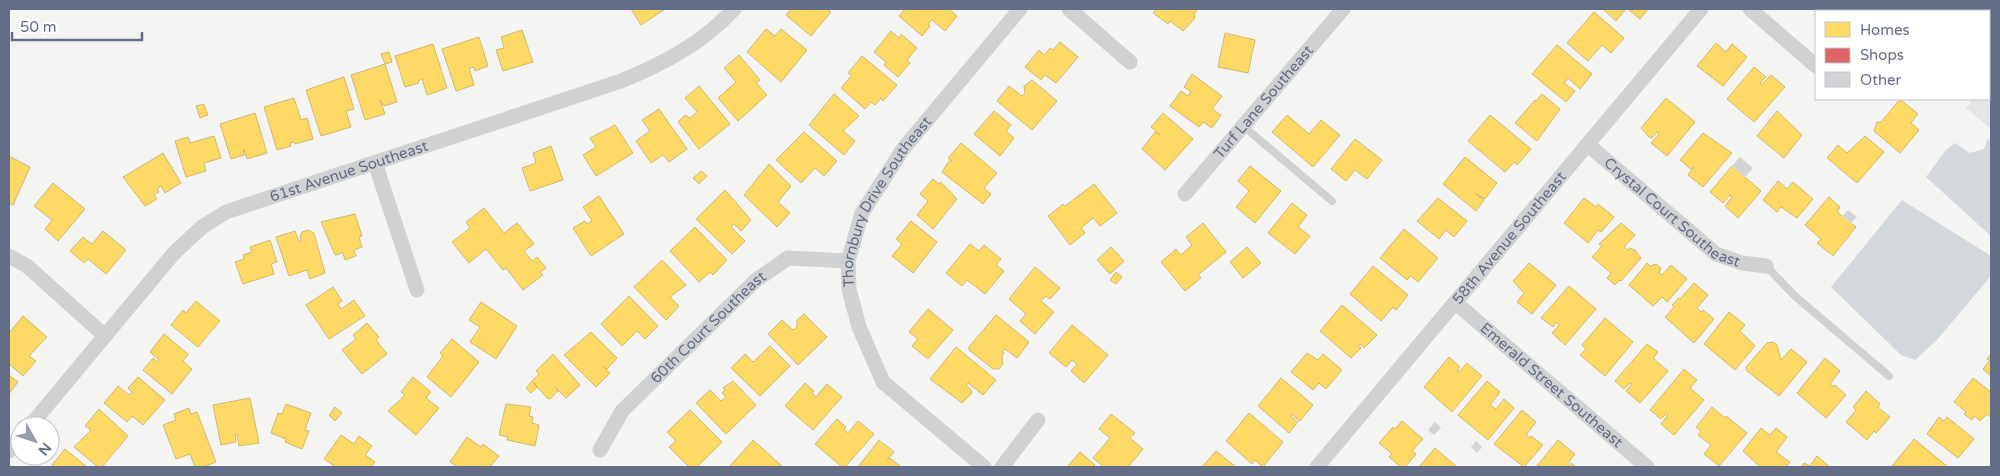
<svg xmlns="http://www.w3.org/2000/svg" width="2000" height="476" viewBox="0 0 2000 476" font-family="'Varela Round',sans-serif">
<rect width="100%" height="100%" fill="#f4f5f3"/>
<path fill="#e4e5e5" d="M 1913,9 L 1991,9 L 1991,129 L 1966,108 L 1973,99 L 1989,99 L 1989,78 L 1991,75 L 1989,73 L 1989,11 L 1916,11 Z"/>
<path fill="#d3d8dc" d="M 1988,139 L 1991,142 L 1991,236 L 1926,177 L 1945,151 L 1955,143 L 1970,153 L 1984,149 Z
M 1902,200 L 1991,256 L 1991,276 L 1936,341 L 1915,360 L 1901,355 L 1831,287 Z"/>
<path fill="#ffd966" stroke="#d0b96f" d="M 631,9 L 665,9 L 641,25 Z
M 791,9 L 827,9 L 831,12 L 811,36 L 786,15 Z
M 905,9 L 949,9 L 957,16 L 945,31 L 932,20 L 928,24 L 930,26 L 922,36 L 899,16 Z
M 1156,9 L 1198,9 L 1194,14 L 1195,18 L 1183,31 L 1170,21 L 1168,24 L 1153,13 Z
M 1603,9 L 1626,9 L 1616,21 Z
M 1628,9 L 1648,9 L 1640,19 Z
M 1594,12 L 1624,38 L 1611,53 L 1602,45 L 1588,61 L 1567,43 Z
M 766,29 L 775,36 L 781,29 L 807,50 L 781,82 L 747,52 Z
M 522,30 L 533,62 L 503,71 L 496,50 L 504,48 L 501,37 Z
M 891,31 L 899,38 L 901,34 L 917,48 L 907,60 L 910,63 L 898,77 L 884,65 L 886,62 L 874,52 Z
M 1225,33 L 1255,40 L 1248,73 L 1218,67 Z
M 479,37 L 488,66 L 475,71 L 474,67 L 469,68 L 474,85 L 456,91 L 442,49 Z
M 1060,42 L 1078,57 L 1056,83 L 1045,75 L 1041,80 L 1025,67 L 1039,50 L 1044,55 L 1050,48 L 1053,50 Z
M 1716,43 L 1726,52 L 1732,44 L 1747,57 L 1723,86 L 1697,66 Z
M 433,44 L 447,88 L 427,95 L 422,79 L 418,81 L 419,83 L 405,87 L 395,56 Z
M 1557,45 L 1592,74 L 1580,89 L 1568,78 L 1564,83 L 1575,91 L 1566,102 L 1532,74 Z
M 389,52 L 392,62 L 385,64 L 381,54 Z
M 739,55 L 760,80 L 756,83 L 767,95 L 738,121 L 718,98 L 736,82 L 724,68 Z
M 862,56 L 897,85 L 883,101 L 881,98 L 875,105 L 871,102 L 865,109 L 841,88 L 852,75 L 848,73 Z
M 385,64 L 397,102 L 384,106 L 380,100 L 385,114 L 365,120 L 351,75 Z
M 1754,67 L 1766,77 L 1760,83 L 1762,84 L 1771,75 L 1785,87 L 1754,122 L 1727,99 Z
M 1192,74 L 1222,96 L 1212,109 L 1221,115 L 1212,128 L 1203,122 L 1199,127 L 1170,106 L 1181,91 L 1188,96 L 1191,92 L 1184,87 Z
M 344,77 L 354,109 L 346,111 L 351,127 L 321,136 L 306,90 Z
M 1032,80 L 1057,101 L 1032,130 L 997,101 L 1009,86 L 1022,96 L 1025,93 L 1024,86 Z
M 699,86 L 730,124 L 699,149 L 678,122 L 685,115 L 690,118 L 697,112 L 685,98 Z
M 834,94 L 859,116 L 843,131 L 855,141 L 844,155 L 809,125 Z
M 1542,94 L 1560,109 L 1537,141 L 1515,123 L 1535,100 L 1536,101 Z
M 294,98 L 301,120 L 307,118 L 313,139 L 295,144 L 294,142 L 290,143 L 291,146 L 277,150 L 264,107 Z
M 1666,98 L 1695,122 L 1667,156 L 1651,143 L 1659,134 L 1657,132 L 1652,138 L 1649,137 L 1641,128 Z
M 1900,99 L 1918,114 L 1911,123 L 1919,130 L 1900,153 L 1874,131 L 1877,122 L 1881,122 Z
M 204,104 L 208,115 L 200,118 L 196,106 Z
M 659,109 L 687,149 L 669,162 L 663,155 L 651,163 L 636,141 L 650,131 L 642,120 Z
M 994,111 L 1011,125 L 1006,131 L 1014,138 L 1000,156 L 974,134 Z
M 1777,111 L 1802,135 L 1784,158 L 1757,136 Z
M 255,113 L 267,153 L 247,159 L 244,149 L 244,155 L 231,159 L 220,124 Z
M 1163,113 L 1193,139 L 1165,170 L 1142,149 L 1155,132 L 1160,135 L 1151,127 Z
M 1287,115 L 1309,134 L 1321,120 L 1340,135 L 1313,167 L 1272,132 Z
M 1490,115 L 1531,149 L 1517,165 L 1514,162 L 1505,172 L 1468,141 Z
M 615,125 L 633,153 L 596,176 L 583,155 L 596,147 L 590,138 Z
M 804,132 L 837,161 L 824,176 L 815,168 L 801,183 L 776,160 Z
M 1703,133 L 1732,153 L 1703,187 L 1688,175 L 1694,167 L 1691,169 L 1680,160 Z
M 214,136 L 221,158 L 204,163 L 206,171 L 186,177 L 175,141 L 188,137 L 190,143 Z
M 1865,136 L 1884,152 L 1857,183 L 1827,158 L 1838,145 L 1847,153 Z
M 1355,139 L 1382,160 L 1367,179 L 1355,170 L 1346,181 L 1331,169 Z
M 961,143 L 997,173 L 984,188 L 991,194 L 983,204 L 942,172 L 949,161 L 952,161 L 948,158 Z
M 551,146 L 563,180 L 530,191 L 522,168 L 536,163 L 533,153 Z
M 163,153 L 181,183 L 165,193 L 161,186 L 157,189 L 159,192 L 154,195 L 157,199 L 145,206 L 123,177 Z
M 9,156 L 30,167 L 13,205 L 9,203 Z
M 1465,157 L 1497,183 L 1485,199 L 1476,194 L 1484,200 L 1476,211 L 1443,184 Z
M 769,164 L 791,186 L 778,202 L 790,213 L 777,227 L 744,195 Z
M 1250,166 L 1281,191 L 1255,223 L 1236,207 L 1249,191 L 1238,181 Z
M 1732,166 L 1761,191 L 1738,218 L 1725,206 L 1732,197 L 1730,195 L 1723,203 L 1710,192 Z
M 701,171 L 707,176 L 699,184 L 693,178 Z
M 933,179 L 939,184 L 941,182 L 957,199 L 933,229 L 917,215 L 928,201 L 920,194 Z
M 1778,181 L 1787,189 L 1793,182 L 1813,199 L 1797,218 L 1781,207 L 1777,212 L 1763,200 Z
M 53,183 L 85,209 L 58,241 L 45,229 L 52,220 L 34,206 Z
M 1094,184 L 1117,213 L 1100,226 L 1093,218 L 1081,228 L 1085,233 L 1070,245 L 1048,216 L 1063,204 L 1065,206 Z
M 725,190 L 751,220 L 741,231 L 734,224 L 731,227 L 745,241 L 732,254 L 696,219 Z
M 599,196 L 624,234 L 591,256 L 573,228 L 585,221 L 587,224 L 592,221 L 583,207 Z
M 1829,197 L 1840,207 L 1837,212 L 1856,227 L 1833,256 L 1817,243 L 1821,239 L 1805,225 Z
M 1438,198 L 1467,221 L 1454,237 L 1446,230 L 1439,239 L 1417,221 Z
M 1584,198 L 1596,207 L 1598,204 L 1614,217 L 1601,232 L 1598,230 L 1588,243 L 1564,223 Z
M 1292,203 L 1307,215 L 1298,227 L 1310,236 L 1295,254 L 1268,233 Z
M 484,208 L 504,233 L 517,223 L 534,244 L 524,251 L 532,261 L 537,257 L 546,268 L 540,272 L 543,275 L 523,290 L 506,268 L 503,270 L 486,249 L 469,263 L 452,242 L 470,228 L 466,222 Z
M 355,214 L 362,236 L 359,237 L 362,247 L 354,250 L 356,256 L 345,260 L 343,253 L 335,255 L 321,222 Z
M 911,221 L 937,242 L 913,273 L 892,256 L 902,244 L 896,239 Z
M 1203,223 L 1226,252 L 1198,275 L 1201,278 L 1185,291 L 1161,262 L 1176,249 L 1181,255 L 1192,245 L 1186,237 Z
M 1621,223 L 1635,235 L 1624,247 L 1628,250 L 1630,248 L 1635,250 L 1641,258 L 1621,281 L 1620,280 L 1615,285 L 1607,278 L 1611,273 L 1592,257 L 1602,246 L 1599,244 Z
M 695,227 L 727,260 L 713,275 L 710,272 L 699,282 L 670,251 Z
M 1404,229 L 1438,258 L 1418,282 L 1411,276 L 1407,280 L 1380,258 Z
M 308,230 L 314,233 L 325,273 L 310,279 L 307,270 L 289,276 L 276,237 L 295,231 L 299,242 L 301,241 L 300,236 L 302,232 Z
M 103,231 L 126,250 L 106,274 L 88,259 L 84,263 L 70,251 L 83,237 L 92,244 Z
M 270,240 L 277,262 L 271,264 L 274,274 L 243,284 L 235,262 L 244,259 L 243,255 L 252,252 L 250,247 Z
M 970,244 L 979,251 L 984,245 L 1001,259 L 996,265 L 1004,271 L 985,294 L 967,280 L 962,286 L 946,273 Z
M 1111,247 L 1124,261 L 1110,274 L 1097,260 Z
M 1247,247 L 1261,263 L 1243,278 L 1230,262 Z
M 662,260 L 686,285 L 670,297 L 679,306 L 666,320 L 634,287 Z
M 1529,263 L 1556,285 L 1532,314 L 1517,302 L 1524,293 L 1513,281 Z
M 1647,263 L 1650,266 L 1656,264 L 1661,268 L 1659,273 L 1662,275 L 1671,265 L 1687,279 L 1667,302 L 1662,297 L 1653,306 L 1629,285 Z
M 1373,266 L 1408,295 L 1396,310 L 1393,307 L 1381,321 L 1350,294 Z
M 1035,267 L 1060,288 L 1050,299 L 1046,296 L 1041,301 L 1054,312 L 1035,334 L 1020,321 L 1026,314 L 1009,299 Z
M 1116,272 L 1122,277 L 1116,284 L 1110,280 Z
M 1694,283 L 1708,295 L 1697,308 L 1701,312 L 1703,310 L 1714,319 L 1694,343 L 1665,317 L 1674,307 L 1672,305 L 1679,298 L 1680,299 Z
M 1569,286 L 1596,309 L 1565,345 L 1552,333 L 1559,325 L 1557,322 L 1553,327 L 1541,318 Z
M 333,287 L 342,301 L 338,304 L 341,309 L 354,300 L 365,316 L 329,339 L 306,305 Z
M 629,296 L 658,326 L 645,339 L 637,331 L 622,346 L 601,324 Z
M 196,301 L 220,321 L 198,347 L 171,325 L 183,310 L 186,313 Z
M 481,302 L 517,326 L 496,359 L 470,342 L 480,327 L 469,320 Z
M 1342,305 L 1377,335 L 1364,348 L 1360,344 L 1358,346 L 1361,348 L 1351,358 L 1320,331 Z
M 928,309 L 953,330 L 928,359 L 912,346 L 918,339 L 909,332 Z
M 1729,312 L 1745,325 L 1740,331 L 1755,346 L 1735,370 L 1704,344 Z
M 804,314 L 827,337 L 798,365 L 768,334 L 782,320 L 793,330 L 797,327 L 797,320 Z
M 996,315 L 1029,342 L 1017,358 L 1005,349 L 1002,352 L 1004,353 L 1002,356 L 1003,364 L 999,369 L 993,369 L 969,350 L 969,347 Z
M 23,316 L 47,337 L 29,356 L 36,361 L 23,376 L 9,364 L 9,333 Z
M 1605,318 L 1633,342 L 1605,376 L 1580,355 L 1586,349 L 1582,345 Z
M 367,323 L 379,337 L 376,340 L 387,354 L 362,374 L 342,350 L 356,339 L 353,335 Z
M 1072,325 L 1108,355 L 1084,383 L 1071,371 L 1077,364 L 1072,360 L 1066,367 L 1049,353 Z
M 591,332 L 617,358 L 607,369 L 603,366 L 610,373 L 596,387 L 564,355 Z
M 164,334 L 188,354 L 183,361 L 192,369 L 172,394 L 143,370 L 153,358 L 157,362 L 159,360 L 150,352 Z
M 452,339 L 479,362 L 451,397 L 427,377 L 443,356 L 440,353 Z
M 1773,342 L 1777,345 L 1781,360 L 1791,349 L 1807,362 L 1779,396 L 1747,371 L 1746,367 L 1767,343 Z
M 1647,344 L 1658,352 L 1653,358 L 1668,371 L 1640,403 L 1626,391 L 1632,384 L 1630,383 L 1624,389 L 1615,381 Z
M 770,346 L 790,366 L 760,396 L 731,368 L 745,354 L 753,362 Z
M 956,347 L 996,380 L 983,395 L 968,383 L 966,385 L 972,391 L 971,394 L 962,403 L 930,379 Z
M 1307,353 L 1318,360 L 1323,354 L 1342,370 L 1326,389 L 1319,383 L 1313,390 L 1291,372 Z
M 553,354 L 580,385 L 566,398 L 555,387 L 558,391 L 550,399 L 547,398 L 532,381 L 539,374 L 536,371 Z
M 1991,354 L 1991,376 L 1983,369 L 1990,360 L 1987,359 Z
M 1449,357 L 1460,367 L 1457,371 L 1459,372 L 1467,363 L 1482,376 L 1452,412 L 1424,387 Z
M 1825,358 L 1840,371 L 1830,384 L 1834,387 L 1835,385 L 1846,395 L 1826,418 L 1797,393 Z
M 1684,369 L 1697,380 L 1690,388 L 1704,400 L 1674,435 L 1661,424 L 1668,415 L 1666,414 L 1661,419 L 1650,410 Z
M 9,375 L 18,382 L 9,394 Z
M 138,377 L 165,400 L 143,425 L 132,416 L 127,422 L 104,403 L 118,386 L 129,395 L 132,392 L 128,388 Z
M 413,377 L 431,392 L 426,398 L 439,408 L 416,435 L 388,411 L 405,395 L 401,392 Z
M 1281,378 L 1313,405 L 1300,421 L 1291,414 L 1290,416 L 1298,422 L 1289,433 L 1258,406 Z
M 1973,378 L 1991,392 L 1991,417 L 1987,414 L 1980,421 L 1974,416 L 1972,420 L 1964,414 L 1966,412 L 1954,402 Z
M 532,381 L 537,387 L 531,393 L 526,388 Z
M 733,381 L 756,405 L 726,434 L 696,403 L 710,390 L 721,401 L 726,397 L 722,393 L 725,390 L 723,388 Z
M 1487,381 L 1500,392 L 1490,405 L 1496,409 L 1504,399 L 1514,408 L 1488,440 L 1458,415 Z
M 805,383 L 814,391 L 812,393 L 816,397 L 827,384 L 842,397 L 813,430 L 785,406 Z
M 1866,391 L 1880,404 L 1878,407 L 1890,417 L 1876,433 L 1874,431 L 1867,440 L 1846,422 L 1856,410 L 1853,407 Z
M 250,398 L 259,443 L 239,446 L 237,434 L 235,434 L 236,442 L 221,445 L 213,405 Z
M 286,404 L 311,413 L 305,430 L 309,431 L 302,449 L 285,442 L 286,439 L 271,433 L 278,413 L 282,414 Z
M 506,404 L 531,407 L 529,416 L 533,417 L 532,423 L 539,425 L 535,446 L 507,440 L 508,437 L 499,435 Z
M 335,407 L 342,413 L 335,421 L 329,415 Z
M 1712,407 L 1725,418 L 1726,416 L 1747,433 L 1719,466 L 1704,454 L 1711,445 L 1698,435 L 1701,431 L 1696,427 Z
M 189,408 L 191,414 L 197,412 L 216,462 L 203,467 L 195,467 L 190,454 L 176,459 L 163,425 L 176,420 L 174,414 Z
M 99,409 L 128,436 L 102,467 L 98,467 L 74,447 L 91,430 L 85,426 Z
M 690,410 L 722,442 L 697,467 L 689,467 L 669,447 L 676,441 L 667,432 Z
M 1522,410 L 1536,422 L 1526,435 L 1530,438 L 1531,436 L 1543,445 L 1524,467 L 1494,444 Z
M 1249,413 L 1283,442 L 1263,467 L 1255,460 L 1252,464 L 1226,441 Z
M 1111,414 L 1135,433 L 1130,438 L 1143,449 L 1128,467 L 1104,467 L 1093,458 L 1110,438 L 1099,429 Z
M 1939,417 L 1944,421 L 1947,417 L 1974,439 L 1958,458 L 1927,434 Z
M 837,419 L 846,427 L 844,429 L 848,433 L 858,421 L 874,434 L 845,467 L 842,467 L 815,444 Z
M 1402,421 L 1423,439 L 1412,451 L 1416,454 L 1405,467 L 1401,467 L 1389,457 L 1392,454 L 1379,443 L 1393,427 L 1395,429 Z
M 1761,428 L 1770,435 L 1776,428 L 1787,437 L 1776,452 L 1790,462 L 1786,467 L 1760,467 L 1743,451 Z
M 341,435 L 354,444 L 359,436 L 372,446 L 365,455 L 375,462 L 371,467 L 336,467 L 324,459 Z
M 467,437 L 481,447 L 483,444 L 499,456 L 490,467 L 458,467 L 450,462 Z
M 1914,439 L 1948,467 L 1892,466 Z
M 753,440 L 783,467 L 729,467 Z
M 879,440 L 894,452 L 887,460 L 890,458 L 901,467 L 858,467 Z
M 1558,440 L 1575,454 L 1566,466 L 1567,467 L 1571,463 L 1576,467 L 1536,467 Z
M 1435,448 L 1457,467 L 1419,467 Z
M 65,449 L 87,467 L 54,467 L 52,465 Z
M 1216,451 L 1236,467 L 1202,467 Z
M 1080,452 L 1095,465 L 1093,467 L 1067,467 Z
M 1817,456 L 1830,467 L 1801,467 L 1804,463 L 1810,466 Z"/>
<path fill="#e06666" stroke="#ba686f" d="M 1931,9 L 1976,9 L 1974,11 L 1934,11 Z"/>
<path fill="#d2d3d4" stroke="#e4e4e2" d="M 1740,157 L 1753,168 L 1745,177 L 1732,166 Z
M 1848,210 L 1857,217 L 1851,223 L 1842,216 Z
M 1435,422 L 1441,428 L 1434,435 L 1428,430 Z
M 1476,441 L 1482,447 L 1477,453 L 1471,447 Z"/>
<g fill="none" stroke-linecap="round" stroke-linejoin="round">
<path stroke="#d0d1d2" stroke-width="8" d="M 1243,126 L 1332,201
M 1766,266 L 1796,297 L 1889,376"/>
<g stroke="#d0d1d2" stroke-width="15">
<path d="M 1069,9 L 1130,62"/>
<path d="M 1750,9 L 1816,66"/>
<path id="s1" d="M 1587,144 L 1716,254 L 1742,263 L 1766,266"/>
<path d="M 375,163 L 417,290"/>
<path id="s2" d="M 1185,194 L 1343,9"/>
<path d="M 9,256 L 27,266 L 105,336"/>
<path id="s3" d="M 1456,303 L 1647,467"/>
<path id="s4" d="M 30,426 L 174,253 L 202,227 L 226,212 L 621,81 C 663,64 703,43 734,9"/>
<path id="s5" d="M 600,450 L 622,411 L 755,281 L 788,258 L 848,261"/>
<path d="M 9,451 L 20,438"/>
<path id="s6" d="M 984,467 L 883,382 L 859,327 L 849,289 L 848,261 L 862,213 L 903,149 L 1020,9"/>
<path d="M 1002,467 L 1038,420"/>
<path id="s7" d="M 1317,467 L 1701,9"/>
</g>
</g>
<g text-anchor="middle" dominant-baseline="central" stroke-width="5" stroke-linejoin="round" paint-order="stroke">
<g font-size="15" fill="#636d85" stroke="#fff">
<text stroke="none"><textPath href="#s2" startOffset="121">Turf Lane Southeast</textPath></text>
<text stroke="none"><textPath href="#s4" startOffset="421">61st Avenue Southeast</textPath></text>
<text stroke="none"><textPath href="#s6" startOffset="329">Thornbury Drive Southeast</textPath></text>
<text stroke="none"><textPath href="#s1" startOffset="110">Crystal Court Southeast</textPath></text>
<text stroke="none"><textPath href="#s7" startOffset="299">58th Avenue Southeast</textPath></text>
<text stroke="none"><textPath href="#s5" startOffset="165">60th Court Southeast</textPath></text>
<text stroke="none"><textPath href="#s3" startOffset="126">Emerald Street Southeast</textPath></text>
</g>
</g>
<rect width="2000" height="476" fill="none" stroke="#636d85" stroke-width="20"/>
<rect x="1815" y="10" width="175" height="90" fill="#ffffff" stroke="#c1c5ce"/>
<rect x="1825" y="22" width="25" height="15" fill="#ffd966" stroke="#c1c5ce"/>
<text x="1860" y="35" font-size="15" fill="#636d85">Homes</text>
<rect x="1825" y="48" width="25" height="15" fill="#e06666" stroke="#c1c5ce"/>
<text x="1860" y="60" font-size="15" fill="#636d85">Shops</text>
<rect x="1825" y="72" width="25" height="15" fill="#d2d3d4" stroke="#c1c5ce"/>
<text x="1860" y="85" font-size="15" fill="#636d85">Other</text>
<g transform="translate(35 441) rotate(130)"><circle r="24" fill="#ffffff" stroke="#c1c5ce"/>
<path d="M0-4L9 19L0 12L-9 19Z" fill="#969dac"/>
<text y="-8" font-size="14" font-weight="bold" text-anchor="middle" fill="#636d85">N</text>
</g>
<path d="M12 32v8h130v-8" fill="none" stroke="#636d85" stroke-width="2.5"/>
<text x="20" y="32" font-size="15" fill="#636d85" stroke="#ffffff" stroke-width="4" paint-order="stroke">50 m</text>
</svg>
